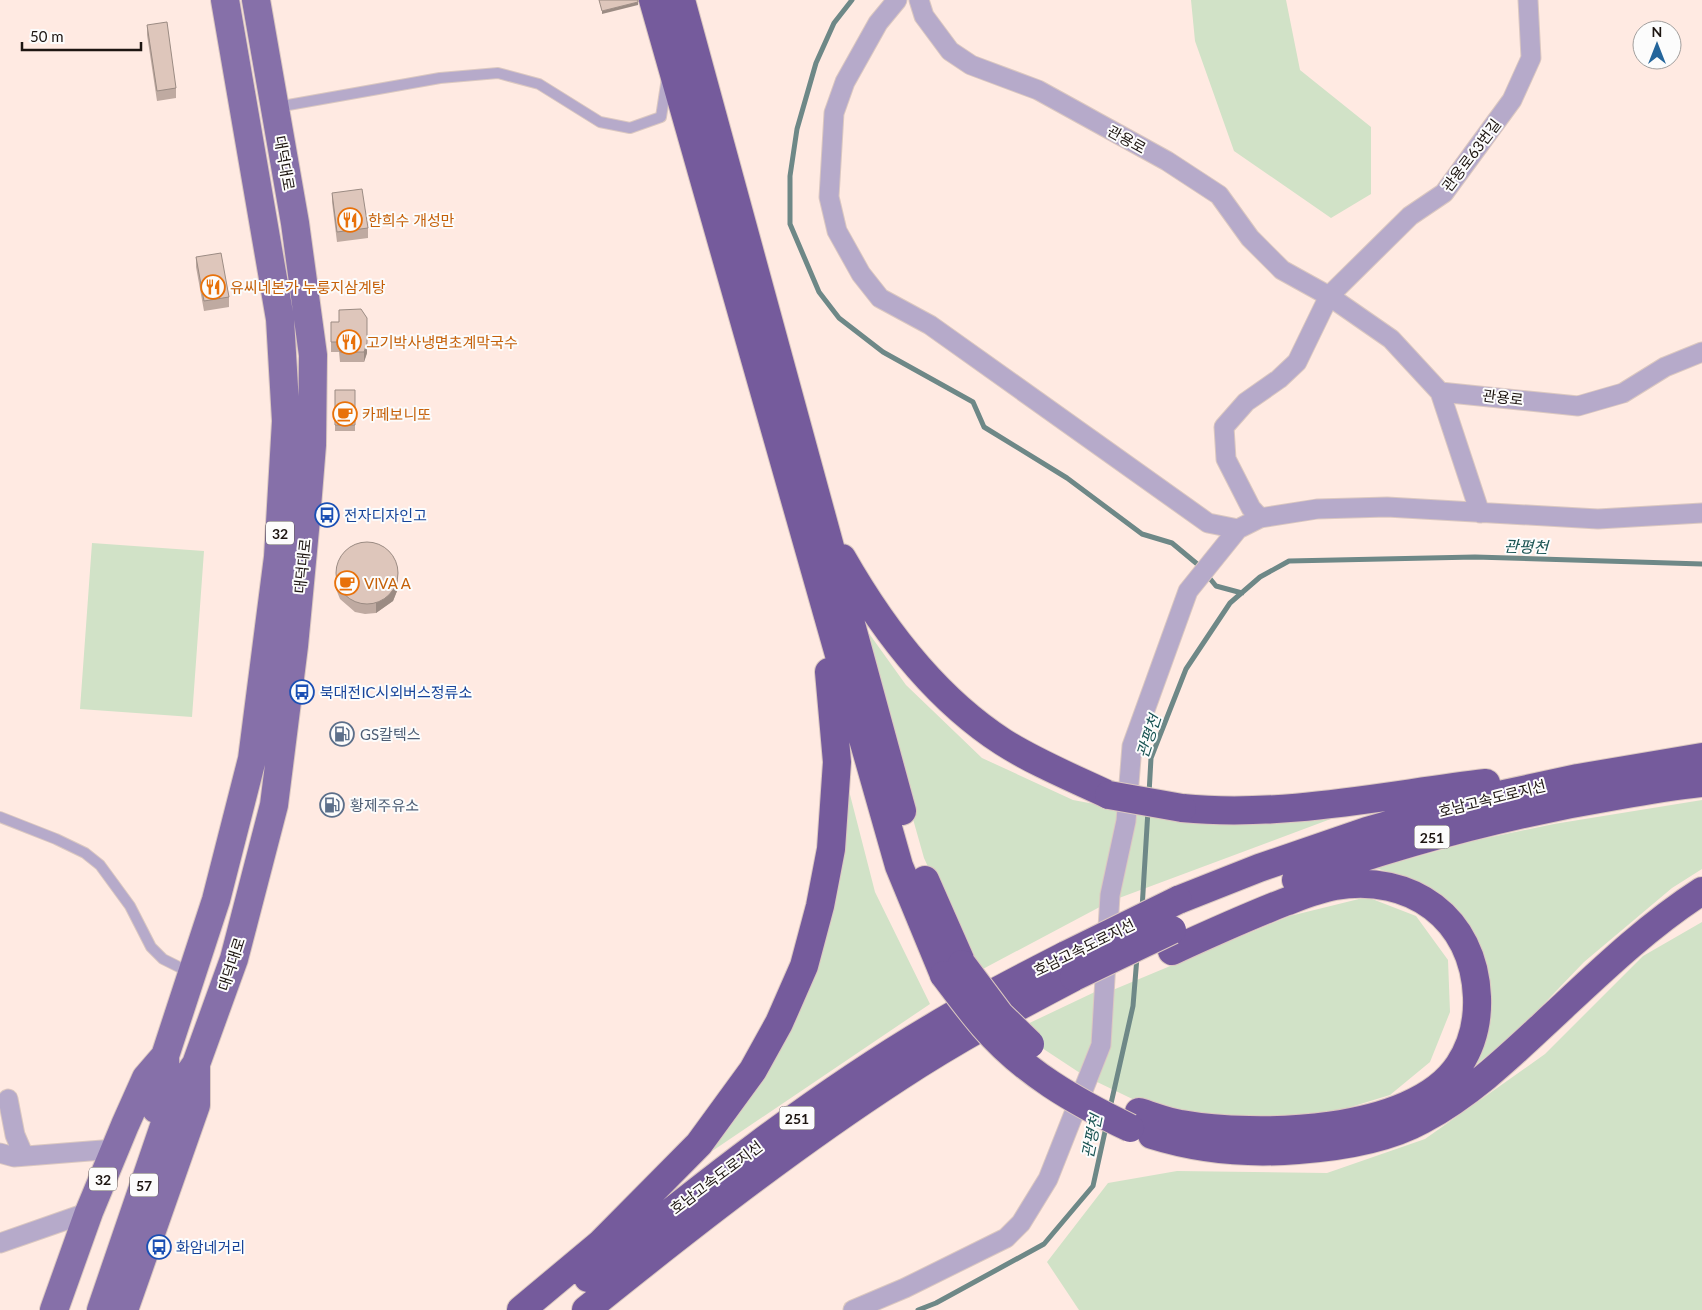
<svg xmlns="http://www.w3.org/2000/svg" width="1702" height="1310" viewBox="0 0 1702 1310" font-family="Lato,'Noto Sans KR',sans-serif">
<rect width="100%" height="100%" fill="#ffeae2"/>
<path fill="#d1e2c7" d="M 1191,0 L 1286,0 L 1300,70 L 1371,127 L 1371,194 L 1331,218 L 1234,151 L 1195,41 Z
M 92,543 L 204,551 L 192,717 L 80,709 Z
M 855,614 L 906,685 L 982,758 L 1073,800 L 1196,823 L 1336,817 L 1111,901 L 981,970 L 951,917 L 924,858 Z
M 847,783 L 875,892 L 930,1004 L 693,1164 L 754,1085 Z
M 1702,800 L 1702,869 L 1672,888 L 1584,962 L 1511,1038 L 1461,1076 L 1483,1014 L 1419,883 L 1376,868 L 1477,840 L 1554,824 Z
M 1367,897 L 1416,916 L 1448,960 L 1450,1012 L 1430,1062 L 1390,1095 L 1318,1117 L 1254,1123 L 1149,1107 L 1093,1080 L 1108,992 L 1290,916 Z
M 1702,922 L 1702,1310 L 1079,1310 L 1047,1262 L 1108,1183 L 1177,1171 L 1327,1173 L 1425,1139 L 1545,1054 L 1643,956 Z
M 1099,990 L 1096,1045 L 1080,1073 L 1039,1046 L 1019,1028 Z"/>
<g fill="none" stroke-linecap="round" stroke-linejoin="round">
<path stroke="#6e8887" stroke-width="5" d="M 852,0 L 834,23 L 816,63 L 797,129 L 790,176 L 790,224 L 819,292 L 839,318 L 883,352 L 973,402 L 984,427 L 1067,478 L 1142,534 L 1172,543 L 1202,568
M 1207,575 L 1216,586 L 1242,593
M 1149,794 L 1151,758 L 1186,669 L 1230,603 L 1260,577 L 1289,561 L 1475,557 L 1702,564
M 1142,909 L 1148,810
M 1110,1108 L 1133,1006 L 1137,957
M 918,1310 L 936,1303 L 1044,1244 L 1093,1186 L 1106,1127"/>
<g stroke="#dbc8c1" stroke-width="12">
<path id="lane" d="M 277,107 L 440,78 L 498,73 L 539,84 L 600,122 L 630,128 L 661,117 L 667,78
M 0,817 L 56,839 L 85,853 L 100,865 L 130,906 L 151,947 L 163,959 L 191,973"/>
</g>
<g stroke="#dbc8c1" stroke-width="21">
<path id="street" d="M 897,0 L 878,23 L 845,82 L 834,113 L 829,197 L 837,231 L 861,274 L 880,298 L 930,325 L 1208,523 L 1238,529 L 1260,518 L 1317,509 L 1387,507 L 1598,519 L 1702,513
M 919,0 L 924,16 L 950,51 L 971,65 L 1038,90 L 1167,161 L 1219,195 L 1250,238 L 1282,270 L 1329,296 L 1391,339 L 1440,392 L 1480,513
M 1440,392 L 1578,406 L 1623,393 L 1665,367 L 1702,352
M 1260,518 L 1251,508 L 1226,459 L 1224,427 L 1246,402 L 1279,379 L 1297,362 L 1329,296 L 1410,216 L 1444,193 L 1512,100 L 1531,58 L 1528,0
M 8,1099 L 15,1135 L 24,1156
M 0,1153 L 14,1157 L 115,1149
M 0,1243 L 89,1212
M 853,1310 L 905,1288 L 1006,1238 L 1021,1223 L 1048,1179 L 1101,1045 L 1110,895 L 1126,821 L 1132,746 L 1188,591 L 1238,529"/>
</g>
<g stroke="#dbc8c1" stroke-width="30">
<path id="primary" d="M 156,1109 L 166,1084 L 165,1056 L 216,900 L 252,759 L 278,557 L 286,421 L 280,319 L 225,0
M 54,1310 L 89,1212 L 125,1125 L 146,1078 L 165,1056
M 101,1310 L 175,1094 L 196,1064 L 234,959 L 274,805 L 294,646 L 306,519 L 312,445 L 313,355 L 295,223 L 256,0
M 124,1310 L 196,1105 L 196,1064"/>
</g>
<g stroke="#dbc8c1" stroke-width="30">
<path id="highway" d="M 653,0 L 899,866 L 944,975
M 681,0 L 902,811
M 842,558 C 882,628 935,698 1003,742 C 1036,763 1073,778 1109,795
M 1182,808 C 1284,818 1385,795 1486,783
M 925,880 L 962,964
M 1296,880 C 1400,843 1507,814 1616,796 C 1644,791 1673,786 1702,783
M 1178,900 L 1259,868 L 1367,831 L 1476,800 L 1578,778 L 1702,757
M 1139,1112 C 1153,1116 1167,1122 1181,1124 C 1254,1137 1413,1135 1459,1065 C 1472,1045 1478,1022 1477,997 C 1474,918 1411,873 1335,886 C 1318,889 1301,896 1285,902 C 1247,917 1209,934 1172,951
M 1152,1135 C 1200,1150 1249,1154 1298,1150 C 1339,1147 1386,1140 1422,1120 C 1473,1093 1515,1051 1557,1012 C 1603,969 1649,925 1702,891
M 588,1278 C 698,1189 811,1099 933,1027 C 976,1001 1021,978 1066,955
M 521,1310 L 600,1244 L 699,1144 L 753,1070 L 779,1023 L 804,966 L 820,906 L 831,849 L 837,762 L 829,672
M 586,1310 C 688,1228 790,1148 899,1077 C 955,1040 1015,1008 1074,977"/>
</g>
<use href="#lane" stroke="#b6aaca" stroke-width="10"/>
<use href="#street" stroke="#b6aaca" stroke-width="19"/>
<use href="#primary" stroke="#8670a9" stroke-width="28"/>
<use href="#highway" stroke="#755b9c" stroke-width="28"/>
<g stroke="#dbc8c1" stroke-width="30" stroke-linecap="butt">
<path id="highway-bridge" d="M 1109,795 L 1182,808
M 1066,955 L 1178,900
M 962,964 L 1000,1015 L 1030,1044
M 944,975 C 957,992 970,1010 984,1026 C 1023,1072 1076,1102 1130,1128
M 1074,977 L 1172,930"/>
</g>
<use href="#highway-bridge" stroke="#755b9c" stroke-width="28"/>
</g>
<path fill="#bfaaa1" d="M 147,25 L 176,88 L 176,98 L 157,101 L 147,35 Z
M 332,193 L 368,228 L 368,238 L 337,242 L 332,202 Z
M 196,257 L 229,297 L 229,307 L 204,311 L 196,267 Z
M 331,322 L 367,353 L 364,362 L 340,362 L 339,352 L 331,352 Z
M 335,390 L 355,390 L 355,431 L 335,431 Z
M 336,580 L 398,580 L 397,591 L 393,601 L 376,613 L 365,614 L 355,612 L 340,599 L 336,589 Z"/>
<path fill="#9b8b83" d="M 638,2 L 638,5 L 602,14 L 602,11 Z
M 367,343 L 367,353 L 364,362 L 364,352 Z
M 398,571 L 397,591 L 393,601 L 376,613 L 376,603 Z"/>
<path fill="#dec6bb" stroke="#9b8b83" d="M 599,0 L 638,0 L 638,2 L 602,11 Z
M 167,22 L 176,88 L 157,91 L 147,25 Z
M 362,189 L 368,228 L 337,232 L 332,193 Z
M 221,253 L 229,297 L 204,301 L 196,257 Z
M 361,309 L 367,318 L 367,343 L 364,352 L 340,352 L 339,342 L 331,342 L 331,322 L 339,322 L 339,310 Z
M 335,390 L 355,390 L 355,425 L 335,425 Z
M336 573a31 31 0 1 1 62 0a31 31 0 1 1-62 0Z"/>
<defs>
<g id="restaurant-ring" transform="scale(1.25)"><circle r="9.5" fill="#fcfcfc" stroke="#e8710a" stroke-width="1.5"/><path d="M-5-6h1v4h1v-4h1v4h1v-4h1v5L-1.5 .5V6h-2V.5L-5-1ZM5-6V6H3V1.5H1.5Q1.5-4 5-6Z" fill="#e8710a"/></g>
<g id="cafe-ring" transform="scale(1.25)"><circle r="9.5" fill="#fcfcfc" stroke="#e8710a" stroke-width="1.5"/><path d="M-5.5-4.5H6V0H3Q3 3.5 0 3.5H-2.5Q-5.5 3.5-5.5 0ZM3-3.2v2h1.7v-2ZM-6 4.5H4V6H-6Z" fill="#e8710a"/></g>
<g id="bus-ring" transform="scale(1.25)"><circle r="9.5" fill="#fcfcfc" stroke="#1a4fb4" stroke-width="1.5"/><path d="M-5-6H5V4H4V6H2V4H-2V6H-4V4H-5ZM-3.5-4V0h7V-4ZM-3.5 1.2v1.5H-2V1.2ZM2 1.2v1.5H3.5V1.2Z" fill="#1a4fb4"/></g>
<g id="fuel-ring" transform="scale(1.25)"><circle r="9.5" fill="#fcfcfc" stroke="#5c6f8a" stroke-width="1.5"/><path d="M-5.5-6h7V0h2V4h1.3V-2.5L3-4.5l.8-.8L6-3V5H2.5V1h-1V6h-7ZM-4.2-4.7v3.2H.2V-4.7Z" fill="#5c6f8a"/></g>
</defs>
<g fill-rule="evenodd">
<use href="#restaurant-ring" x="350" y="220"/>
<use href="#restaurant-ring" x="213" y="287"/>
<use href="#restaurant-ring" x="349" y="342"/>
<use href="#cafe-ring" x="345" y="414"/>
<use href="#bus-ring" x="327" y="515"/>
<use href="#cafe-ring" x="347" y="583"/>
<use href="#bus-ring" x="302" y="692"/>
<use href="#fuel-ring" x="342" y="734"/>
<use href="#fuel-ring" x="332" y="805"/>
<use href="#bus-ring" x="159" y="1247"/>
</g>
<g text-anchor="middle" dominant-baseline="central" stroke-width="4" stroke-linejoin="round" paint-order="stroke">
<g fill="#fcfcfc" stroke="#605a58" stroke-width="1">
<rect x="266" y="521.5" width="28" height="23" rx="4"/>
<rect x="1414.5" y="825.5" width="35" height="23" rx="4"/>
<rect x="779.5" y="1106.5" width="35" height="23" rx="4"/>
<rect x="89" y="1167.5" width="28" height="23" rx="4"/>
<rect x="130" y="1173.5" width="28" height="23" rx="4"/>
</g>
<g font-size="14" font-weight="bold" fill="#1d1511">
<text x="280" y="533">32</text>
<text x="1432" y="837">251</text>
<text x="797" y="1118">251</text>
<text x="103" y="1179">32</text>
<text x="144" y="1185">57</text>
</g>
<g font-size="15" fill="#1d1511" stroke="#fcfcfc">
<text transform="translate(1127 139) rotate(29)">관용로</text>
<text transform="translate(1471 155) rotate(-53)">관용로63번길</text>
<text transform="translate(285 163) rotate(80)">대덕대로</text>
<text transform="translate(1503 397) rotate(7)">관용로</text>
<text transform="translate(302 566) rotate(-84)">대덕대로</text>
<text transform="translate(1492 798) rotate(-14)">호남고속도로지선</text>
<text transform="translate(1084 947) rotate(-26)">호남고속도로지선</text>
<text transform="translate(231 964) rotate(-72)">대덕대로</text>
<text transform="translate(716 1177) rotate(-37)">호남고속도로지선</text>
</g>
<g font-size="15" fill="#c56008" stroke="#fcfcfc" text-anchor="start">
<text x="368" y="220">한희수 개성만</text>
<text x="230" y="287">유씨네본가 누룽지삼계탕</text>
<text x="366" y="342">고기박사냉면초계막국수</text>
<text x="362" y="414">카페보니또</text>
<text x="364" y="583">VIVA A</text>
</g>
<g font-size="15" fill="#164399" stroke="#fcfcfc" text-anchor="start">
<text x="344" y="515">전자디자인고</text>
<text x="320" y="692">북대전IC시외버스정류소</text>
<text x="176" y="1247">화암네거리</text>
</g>
<g font-size="15" fill="#4e5e75" stroke="#fcfcfc" text-anchor="start">
<text x="360" y="734">GS칼텍스</text>
<text x="350" y="805">황제주유소</text>
</g>
<g font-size="16" font-style="italic" fill="#195353" stroke="#fcfcfc">
<text transform="translate(1526 546) rotate(2)">관평천</text>
<text transform="translate(1148 736) rotate(-72)">관평천</text>
<text transform="translate(1091 1136) rotate(-78)">관평천</text>
</g>
</g>
<g transform="translate(1657 45)"><circle r="24" fill="#fcfcfc" stroke="#a3a09e"/>
<path d="M0-4L9 19L0 12L-9 19Z" fill="#24659b"/>
<text y="-8" font-size="14" font-weight="bold" text-anchor="middle" fill="#1d1511">N</text>
</g>
<path d="M22 42v8h119v-8" fill="none" stroke="#1d1511" stroke-width="2.5"/>
<text x="30" y="42" font-size="15" fill="#1d1511" stroke="#fcfcfc" stroke-width="4" paint-order="stroke">50 m</text>
</svg>
